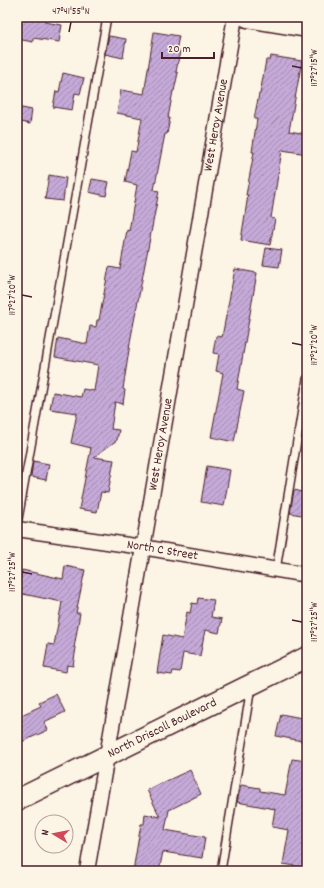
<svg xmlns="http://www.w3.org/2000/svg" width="324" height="888" viewBox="0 0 324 888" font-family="Dekko,sans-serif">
<defs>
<pattern id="building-hatch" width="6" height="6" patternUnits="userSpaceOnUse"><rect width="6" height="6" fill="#c5aad8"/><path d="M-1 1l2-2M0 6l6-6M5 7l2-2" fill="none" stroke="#a28aaf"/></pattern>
</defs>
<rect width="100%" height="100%" fill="#fcf5e5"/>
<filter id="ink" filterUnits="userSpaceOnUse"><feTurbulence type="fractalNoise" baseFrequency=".025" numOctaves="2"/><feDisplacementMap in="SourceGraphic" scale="8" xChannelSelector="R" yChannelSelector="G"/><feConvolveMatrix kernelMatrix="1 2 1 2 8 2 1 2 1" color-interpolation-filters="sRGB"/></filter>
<g filter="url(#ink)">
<path fill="url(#building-hatch)" stroke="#4a1f2b" d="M 17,17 L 46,17 L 45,22 L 62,25 L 59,42 L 33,38 L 33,42 L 17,39 Z
M 154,32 L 179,36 L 176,51 L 180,51 L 176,72 L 178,73 L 174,91 L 173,91 L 168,118 L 170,118 L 167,134 L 165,134 L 154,190 L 159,191 L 131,337 L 123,389 L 125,390 L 123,404 L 115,402 L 111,429 L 119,430 L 117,440 L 94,457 L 114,460 L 108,493 L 101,492 L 97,512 L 79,509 L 91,448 L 71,443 L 77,413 L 50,409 L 53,392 L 81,397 L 83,389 L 94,391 L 98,365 L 55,357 L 58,338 L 87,344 L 90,326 L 96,327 L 97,320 L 99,320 L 109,267 L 120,269 L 127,230 L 129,231 L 137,185 L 125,182 L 131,151 L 136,152 L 142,118 L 117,113 L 121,90 L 144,94 Z
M 109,36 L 126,39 L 123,58 L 105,54 Z
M 271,56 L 302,61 L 289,131 L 307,134 L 307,154 L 282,150 L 271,218 L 275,219 L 270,245 L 241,240 L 248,195 L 246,195 L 254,152 L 252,152 L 257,119 L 254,119 L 259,94 L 260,94 L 266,60 L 270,60 Z
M 63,73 L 84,78 L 80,94 L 75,93 L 72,110 L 53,107 L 56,91 L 59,92 Z
M 17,107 L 32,110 L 30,124 L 17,121 Z
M 49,175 L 66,178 L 63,201 L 45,199 Z
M 92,179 L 109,182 L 106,196 L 89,192 Z
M 266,248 L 282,250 L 279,267 L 263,265 Z
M 235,269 L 257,273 L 237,389 L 244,391 L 234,442 L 211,437 L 223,373 L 216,371 L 219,354 L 213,353 L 216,336 L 222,337 Z
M 33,461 L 49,464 L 46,480 L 31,477 Z
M 207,466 L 230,470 L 224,506 L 201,502 Z
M 294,490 L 307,493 L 307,516 L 290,513 Z
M 65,566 L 85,570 L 76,613 L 80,613 L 74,648 L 76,648 L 73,666 L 67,665 L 66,672 L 44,668 L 48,644 L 54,645 L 62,602 L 18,593 L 22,570 L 63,579 Z
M 198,598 L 214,600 L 211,617 L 222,619 L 219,633 L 205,630 L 200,656 L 183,653 L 180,672 L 173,671 L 172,675 L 157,673 L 163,635 L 182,639 L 187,612 L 190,613 L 192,603 L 197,604 Z
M 56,694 L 65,712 L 44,722 L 48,730 L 17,744 L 17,717 L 41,706 L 39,702 Z
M 281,714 L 307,719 L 307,742 L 276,736 Z
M 292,759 L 307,761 L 307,868 L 283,864 L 289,830 L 272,827 L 275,809 L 237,802 L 241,785 L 260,788 L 260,791 L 285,795 Z
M 190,770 L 201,794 L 169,810 L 165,830 L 205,837 L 202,858 L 163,852 L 159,871 L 133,871 L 141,824 L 144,824 L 145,814 L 160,817 L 147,790 Z"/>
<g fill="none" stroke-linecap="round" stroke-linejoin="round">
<g stroke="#4a1f2b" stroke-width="10">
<path id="lane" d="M 17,525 L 107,17
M 276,570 L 307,379
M 221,871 L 251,687"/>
</g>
<g stroke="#4a1f2b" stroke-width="17">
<g id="street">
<path id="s1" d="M 17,529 L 142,547 L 307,575"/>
<path id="s2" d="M 87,871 L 235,17"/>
</g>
</g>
<g stroke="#4a1f2b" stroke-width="23">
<g id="secondary">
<path d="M 247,17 L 307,27"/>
<path id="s3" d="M 17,800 L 307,657"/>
</g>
</g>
<use href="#lane" stroke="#fcf5e5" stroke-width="7"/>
<use href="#street" stroke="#fcf5e5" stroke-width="14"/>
<use href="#secondary" stroke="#fcf5e5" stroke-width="20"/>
</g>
</g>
<path fill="none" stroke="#4a1f2b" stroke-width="1.5" d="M 69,32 L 71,22M 292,66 L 302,68M 22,295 L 32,297M 292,343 L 302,345M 22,572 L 32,574M 292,620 L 302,622"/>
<g text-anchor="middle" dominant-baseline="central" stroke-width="4" stroke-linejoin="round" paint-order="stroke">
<g font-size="13" fill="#4a1f2b" stroke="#fcf5e5">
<text stroke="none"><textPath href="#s2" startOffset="757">West Heroy Avenue</textPath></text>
<text stroke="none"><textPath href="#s2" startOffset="433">West Heroy Avenue</textPath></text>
<text stroke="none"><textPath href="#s1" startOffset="147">North C Street</textPath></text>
<text stroke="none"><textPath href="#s3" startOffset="162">North Driscoll Boulevard</textPath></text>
</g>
</g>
<rect width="324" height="888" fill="none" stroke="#fcf5e5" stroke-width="44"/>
<g transform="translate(54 834) rotate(280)"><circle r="19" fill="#fcf5e5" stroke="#b59f9b"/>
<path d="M0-3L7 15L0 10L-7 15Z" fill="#d1495b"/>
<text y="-6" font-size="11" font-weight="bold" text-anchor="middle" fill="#4a1f2b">N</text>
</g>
<path d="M162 52v6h52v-6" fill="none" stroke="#4a1f2b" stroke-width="2"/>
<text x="168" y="52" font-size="12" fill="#4a1f2b" stroke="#fcf5e5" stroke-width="3" paint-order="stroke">20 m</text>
<rect x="22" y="22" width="280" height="844" fill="none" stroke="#4a1f2b" stroke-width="1.5"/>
<g font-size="10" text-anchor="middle" fill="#4a1f2b">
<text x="71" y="14">47°41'55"N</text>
<text transform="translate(313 68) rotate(-90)" y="4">117°27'15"W</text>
<text transform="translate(11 295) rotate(-90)" y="4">117°27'20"W</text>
<text transform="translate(313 345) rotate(-90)" y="4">117°27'20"W</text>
<text transform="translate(11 572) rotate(-90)" y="4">117°27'25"W</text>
<text transform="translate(313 622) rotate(-90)" y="4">117°27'25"W</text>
</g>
</svg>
